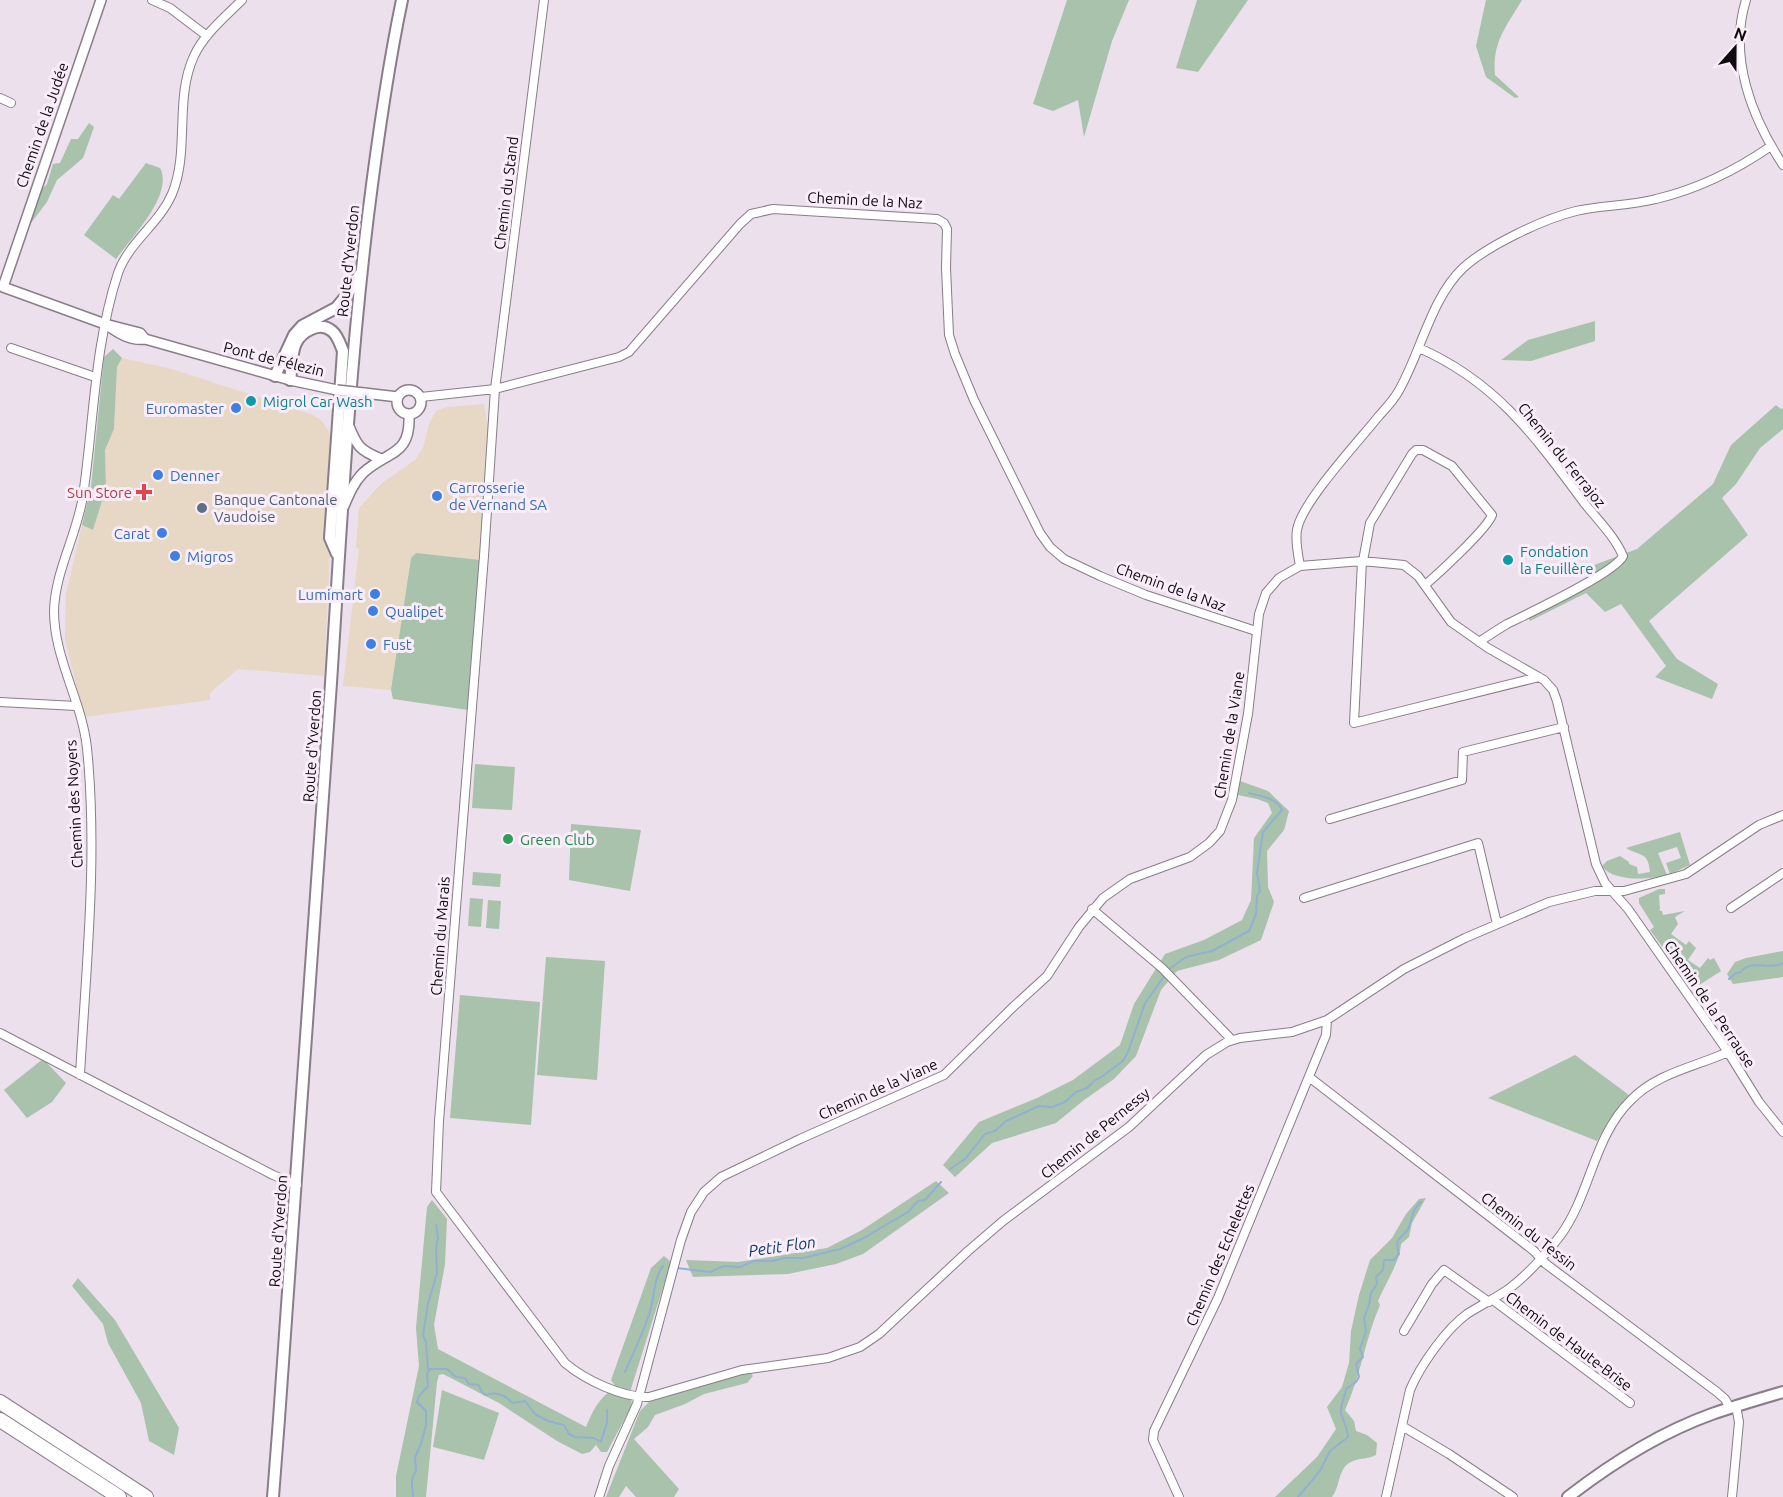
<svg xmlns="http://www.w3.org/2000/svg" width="1783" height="1497" viewBox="0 0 1783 1497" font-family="Ubuntu,sans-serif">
<rect width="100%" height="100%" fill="#ebe0ec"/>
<path fill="#e6d8c5" d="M 122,358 L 172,369 L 311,414 L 322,421 L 329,432 L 332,441 L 330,552 L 324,676 L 238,669 L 210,693 L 210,700 L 84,717 L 65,639 L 66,594 L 82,525 L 93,530 L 106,488 L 105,450 L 114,429 L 117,367 Z
M 484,404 L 488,428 L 487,462 L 480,560 L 416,553 L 411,558 L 391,690 L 343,686 L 359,549 L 356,547 L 359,508 L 382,483 L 415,460 L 423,448 L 429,424 L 436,411 L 447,407 Z"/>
<path fill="#a8c2ab" d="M 1067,0 L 1129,0 L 1112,41 L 1084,137 L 1078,100 L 1053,111 L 1033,104 Z
M 1197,0 L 1248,0 L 1198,72 L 1176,68 Z
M 1486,0 L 1522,0 C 1506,27 1492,42 1495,75 L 1519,97 L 1515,98 L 1486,77 L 1476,46 Z
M 89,123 L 94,127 L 83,158 L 57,180 L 47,202 L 31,223 L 28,220 L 38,193 L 47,184 L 53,164 L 60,163 L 71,139 L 78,139 Z
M 146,163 L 160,168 C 174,194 132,237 116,259 L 84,235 L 113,195 L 119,199 Z
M 1595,321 L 1595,341 L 1531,361 L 1501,360 L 1528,340 Z
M 113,349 L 122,358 L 117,367 L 114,429 L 105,450 L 106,488 L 93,530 L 82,525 L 91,487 L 104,357 Z
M 1776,405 L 1781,409 L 1783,408 L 1783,429 L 1760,448 L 1736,484 L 1722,498 L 1748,535 L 1649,621 L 1677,659 L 1718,684 L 1712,699 L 1655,677 L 1666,666 L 1621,604 L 1605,612 L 1586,593 L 1530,621 L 1526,611 L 1592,576 L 1586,568 L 1637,549 L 1713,484 L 1731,445 Z
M 416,553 L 480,560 L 468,710 L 393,699 L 391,690 L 411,558 Z
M 475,764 L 515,767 L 512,810 L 472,808 Z
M 1240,781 L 1268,791 L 1289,811 L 1284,830 L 1267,851 L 1268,887 L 1274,902 L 1261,940 L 1219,960 L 1177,971 L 1161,990 L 1136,1056 L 1114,1079 L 1084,1100 L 1056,1123 L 992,1143 L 955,1177 L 943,1165 L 979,1122 L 1037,1098 L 1073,1080 L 1120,1045 L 1134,1004 L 1165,954 L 1204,940 L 1242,920 L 1251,900 L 1254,838 L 1272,813 L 1268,803 L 1257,799 L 1238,795 Z
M 571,824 L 641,830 L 630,891 L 569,880 Z
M 1680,832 L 1690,865 L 1670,874 L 1666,863 L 1681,858 L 1677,847 L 1658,853 L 1667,875 C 1649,880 1613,882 1602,866 L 1607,861 L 1620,856 L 1629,862 L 1629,864 L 1637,867 L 1638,874 L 1650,872 C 1648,851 1641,857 1626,848 Z
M 473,872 L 501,874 L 500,887 L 472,885 Z
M 1659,889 L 1665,889 L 1665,894 L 1659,895 L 1660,911 L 1662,911 L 1663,915 L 1685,911 L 1675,917 L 1678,924 L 1671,934 L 1686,945 L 1689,941 L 1696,948 L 1688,960 L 1700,968 L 1708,958 L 1710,960 L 1714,958 L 1721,971 L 1693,989 L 1650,930 L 1654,927 L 1639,903 L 1639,898 Z
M 470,898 L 483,899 L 481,927 L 468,926 Z
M 488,900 L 501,901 L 499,929 L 486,928 Z
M 1783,951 L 1783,977 L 1733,984 L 1727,974 L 1735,962 L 1746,958 Z
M 546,957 L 605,961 L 597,1080 L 537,1075 Z
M 460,995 L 540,1002 L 531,1125 L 450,1118 Z
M 1575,1055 L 1629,1095 L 1611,1117 L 1597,1141 L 1488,1098 Z
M 43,1059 L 66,1083 L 52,1102 L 27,1118 L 4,1090 Z
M 936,1181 L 949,1193 L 863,1254 L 836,1264 L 788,1274 L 693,1277 L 686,1260 L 738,1262 L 827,1248 L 862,1230 Z
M 1426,1198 L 1412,1223 L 1409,1237 L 1401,1244 C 1400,1262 1385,1284 1378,1301 L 1380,1305 C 1365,1339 1361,1376 1345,1410 L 1354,1421 L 1356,1431 L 1367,1435 L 1377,1443 L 1376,1455 C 1368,1459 1361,1458 1353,1461 C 1337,1467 1341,1486 1332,1497 L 1275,1497 L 1317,1457 L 1336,1429 L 1327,1407 L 1342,1387 L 1349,1363 L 1351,1331 L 1359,1295 L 1370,1260 L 1392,1238 L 1406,1214 L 1419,1199 Z
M 432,1200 L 447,1219 L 445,1264 L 434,1325 L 438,1349 L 586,1427 C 592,1413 597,1401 610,1391 L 631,1398 L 632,1405 L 607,1452 L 601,1452 L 596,1445 L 590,1452 L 582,1454 L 557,1441 L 499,1403 L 443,1374 L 439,1375 L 437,1382 L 426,1497 L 396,1497 L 396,1476 L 419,1366 L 416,1328 L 427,1207 Z
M 664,1256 L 671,1262 L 630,1392 L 616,1387 L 611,1380 L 651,1268 Z
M 78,1278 L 115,1320 L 179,1428 L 174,1455 L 149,1441 L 141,1403 L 108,1343 L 103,1324 L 72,1286 Z
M 750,1372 L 753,1376 L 747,1383 L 704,1394 L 685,1404 L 655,1415 L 648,1427 L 634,1439 L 679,1489 L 674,1497 L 636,1497 L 626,1486 L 619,1497 L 606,1497 L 640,1411 L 649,1402 Z
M 442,1390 L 499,1413 L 484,1460 L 433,1447 Z"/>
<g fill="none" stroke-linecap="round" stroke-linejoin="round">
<path stroke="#92b0d1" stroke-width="2" d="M 1168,970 L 1186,957 L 1212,951 L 1249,931 L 1256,914 L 1257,896 L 1260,891 L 1257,873 L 1263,832 L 1282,810 C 1277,798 1261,796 1249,793
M 1729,979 L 1736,973 L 1741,972 C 1751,958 1770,971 1783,963
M 950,1169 L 965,1159 L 985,1134 L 995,1131 L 1006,1121 L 1039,1106 L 1052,1107 L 1065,1102 L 1076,1092 L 1087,1088 L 1095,1080 L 1100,1078 L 1123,1061 L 1128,1052 L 1145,1003 L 1165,975
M 677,1268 L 710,1272 L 724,1266 L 740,1267 L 754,1261 L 772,1261 L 785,1258 L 803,1258 L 840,1249 L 862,1239 L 908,1212 L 918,1201 L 925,1200 L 941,1182
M 428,1370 L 426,1342 L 423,1336 L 428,1304 L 437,1273 L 436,1248 L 438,1238 L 436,1225
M 625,1372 C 634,1351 644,1332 650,1311 C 654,1298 654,1277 663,1266
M 413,1497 C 413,1486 409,1481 416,1471 L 415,1457 L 421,1444 L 426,1425 L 426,1411 L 417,1402 L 419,1396 L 428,1386 L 427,1374 L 430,1369 L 447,1369 L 456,1377 L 465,1378 L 469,1384 L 479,1385 L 481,1391 L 485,1395 C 498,1391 504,1395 513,1403 L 525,1401 L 535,1414 L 548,1421 L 564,1425 L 569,1434 L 575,1437 L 594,1438 L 601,1442 L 607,1422 L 607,1410
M 1298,1497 L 1320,1471 L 1330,1451 L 1348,1437 C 1348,1429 1343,1421 1341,1413 C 1340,1405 1345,1397 1346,1389 L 1356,1382 L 1359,1377 L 1356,1364 L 1363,1357 L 1360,1349 L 1366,1332 L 1364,1318 L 1369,1305 L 1371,1293 L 1377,1284 L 1376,1277 L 1383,1270 L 1384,1260 L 1394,1260 L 1399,1254 C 1398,1250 1396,1244 1398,1240 C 1401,1236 1406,1233 1408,1229 C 1413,1219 1411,1210 1421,1202"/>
<g stroke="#887d88" stroke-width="10">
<path id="minor" d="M 152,0 L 170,8 L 207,36
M 544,0 L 495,389 L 484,556 L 439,1121 L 436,1192 L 565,1363 C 585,1380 623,1398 649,1397 L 742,1370 L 828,1358 L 860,1347 L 879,1334 L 968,1251 L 1003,1221 L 1129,1127 L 1206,1055 L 1227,1042 L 1240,1038 L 1292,1032 L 1327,1020 L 1404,969 L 1465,938 L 1549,902 L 1595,891 L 1624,891 L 1686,874 L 1759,825 L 1783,815
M 1746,0 C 1728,57 1752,118 1783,165
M 0,98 L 11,103
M 11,348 L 95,377
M 1419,348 C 1497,382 1536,438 1585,504 C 1598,520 1615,537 1623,556 C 1615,573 1529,613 1507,624 C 1497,630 1488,636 1479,642
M 421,397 L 495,389 L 619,357 L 629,352 L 740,224 L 751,214 L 773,209 L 937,219 L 944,223 L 947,229 L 946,268 L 949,335 L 955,354 L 974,400 L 1040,533 L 1050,547 L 1064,559 L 1100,576 L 1146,595 L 1256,631
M 1362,561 L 1354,723 L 1539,677
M 1363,561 L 1370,523 L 1412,454 L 1416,450 L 1423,450 L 1452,466 L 1492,515 C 1487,529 1439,573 1425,585
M 1300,566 C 1298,554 1295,542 1297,530 C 1301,503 1359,441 1378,417 C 1385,409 1393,401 1398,392 C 1420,355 1431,298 1463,268 C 1487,246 1543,219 1576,211 C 1602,205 1630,206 1656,199 C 1698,189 1735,171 1771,146
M 0,702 L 76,706
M 1330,819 L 1462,780 L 1463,752 L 1564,727
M 1304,898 L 1478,843 L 1497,924
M 1731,908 L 1783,873
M 1092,909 L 1162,968 L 1232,1040
M 0,1033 L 273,1175 L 297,1185
M 80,1075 C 86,967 98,857 87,748 C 82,701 54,659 54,611 C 55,571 77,535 83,496 C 94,421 94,347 118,273 C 129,242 159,224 172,194 C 190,151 174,99 194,56 C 204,34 225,17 242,0
M 1309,1077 L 1534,1251 L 1546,1264 L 1717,1392 L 1725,1399 L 1730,1408
M 1493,1300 L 1630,1403
M 1404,1331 L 1432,1284 L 1444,1270 L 1489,1302
M 1402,1426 L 1449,1454 L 1513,1497
M 599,1497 L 609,1466 L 637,1404 L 681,1240 L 691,1212 L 704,1192 L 721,1177 L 800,1139 L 944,1075 L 1012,1008 L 1047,976 L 1079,927 L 1103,898 L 1130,879 L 1190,857 L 1209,843 L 1220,831 L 1232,800 L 1248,714 L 1259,614 L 1266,593 L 1279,578 L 1300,566 L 1362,561 L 1404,565 L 1418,576 L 1451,622 L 1488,648 L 1544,680 L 1553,690 L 1557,701 L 1596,864 L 1605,883 L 1628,909 L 1728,1052 L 1759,1102 L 1783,1132
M 1179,1497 L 1153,1440 L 1154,1431 L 1218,1298 L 1326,1035 L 1327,1020
M 1386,1497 L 1410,1390 C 1420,1366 1446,1329 1467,1314 C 1481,1305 1496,1298 1510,1288 C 1528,1274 1546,1254 1560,1236 C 1591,1194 1593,1137 1631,1100 C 1657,1073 1695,1067 1728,1052
M 1732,1497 L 1739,1422 L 1736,1406"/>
</g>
<g stroke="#887d88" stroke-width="12">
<path id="tertiary" d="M 101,0 L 3,287 L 105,324 L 140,333 L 145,339
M 107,325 C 118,333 131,341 145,339 L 290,380 L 337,390
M397 402a12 12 0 1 1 24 0a12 12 0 1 1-24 0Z
M 364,393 L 398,397
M 348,424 C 357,446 359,450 381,459
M 344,506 C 349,494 354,482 363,473 C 388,450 411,457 409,414"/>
</g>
<g stroke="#887d88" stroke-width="14">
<path id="secondary" d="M 275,376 L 294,335 L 302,326 L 336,308 L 347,295 L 360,274
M 290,380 C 292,369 291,353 296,343 C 302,331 320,321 332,331 C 338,336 340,344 343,351 L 330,538 L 337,554
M 273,1497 C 294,1226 314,955 331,683 C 341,527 349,372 368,216 C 377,144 387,71 402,0
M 1568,1497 C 1612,1463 1659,1433 1712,1414 C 1735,1406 1759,1399 1783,1392"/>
</g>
<g stroke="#887d88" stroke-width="16">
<path id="motorway" d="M 0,1402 L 146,1497
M 0,1420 L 119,1497"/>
</g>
<use href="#minor" stroke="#fff" stroke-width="8"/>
<use href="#tertiary" stroke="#fff" stroke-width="9"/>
<use href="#secondary" stroke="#fff" stroke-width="10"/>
<use href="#motorway" stroke="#fff" stroke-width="14"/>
<g stroke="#887d88" stroke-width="12" stroke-linecap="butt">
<path id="tertiary-bridge" d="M 337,390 L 364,393"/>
</g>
<use href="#tertiary-bridge" stroke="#fff" stroke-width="9"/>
</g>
<g fill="#0f9aa8" stroke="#f9edf9" stroke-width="2">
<circle cx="251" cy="401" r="6"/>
<circle cx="1508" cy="560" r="6"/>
</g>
<g fill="#3f7fe0" stroke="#f9edf9" stroke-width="2">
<circle cx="236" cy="408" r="6"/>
<circle cx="158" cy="475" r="6"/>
<circle cx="437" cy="496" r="6"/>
<circle cx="162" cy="533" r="6"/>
<circle cx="175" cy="556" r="6"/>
<circle cx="375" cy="594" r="6"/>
<circle cx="373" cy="611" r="6"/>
<circle cx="371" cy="644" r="6"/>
</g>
<path fill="#e0444e" stroke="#f9edf9" stroke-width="2" d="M141 483h6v6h6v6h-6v6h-6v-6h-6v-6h6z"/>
<circle fill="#5c6f8a" stroke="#f9edf9" stroke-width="2" cx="202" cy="508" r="6"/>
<circle fill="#2e9e5b" stroke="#f9edf9" stroke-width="2" cx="508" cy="839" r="6"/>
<g text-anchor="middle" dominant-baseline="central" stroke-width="6" stroke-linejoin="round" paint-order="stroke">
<g font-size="15" fill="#0e0a0e" stroke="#f9edf9">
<text transform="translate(42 125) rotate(-71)">Chemin de la Judée</text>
<text transform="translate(506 193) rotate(-83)">Chemin du Stand</text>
<text transform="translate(865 200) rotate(3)">Chemin de la Naz</text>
<text transform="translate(348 261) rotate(-84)">Route d'Yverdon</text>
<text transform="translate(274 359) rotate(14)">Pont de Félezin</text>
<text transform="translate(1562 455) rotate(51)">Chemin du Ferrajoz</text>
<text transform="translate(1171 587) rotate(20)">Chemin de la Naz</text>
<text transform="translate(1229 735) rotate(-81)">Chemin de la Viane</text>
<text transform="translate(312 746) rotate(-86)">Route d'Yverdon</text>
<text transform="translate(74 804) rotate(-93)">Chemin des Noyers</text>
<text transform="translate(440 936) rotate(-86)">Chemin du Marais</text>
<text transform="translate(1710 1004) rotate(56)">Chemin de la Perrause</text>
<text transform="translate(878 1089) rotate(-24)">Chemin de la Viane</text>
<text transform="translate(1095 1133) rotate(-39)">Chemin de Pernessy</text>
<text transform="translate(278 1231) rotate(-86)">Route d'Yverdon</text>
<text transform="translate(1529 1231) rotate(38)">Chemin du Tessin</text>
<text transform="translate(1220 1255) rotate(-67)">Chemin des Echelettes</text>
<text transform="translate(1569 1341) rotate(37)">Chemin de Haute-Brise</text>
</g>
<g font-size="15" fill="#0d838f" stroke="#f9edf9" text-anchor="start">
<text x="263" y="401">Migrol Car Wash</text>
<text x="1520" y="551">Fondation<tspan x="1520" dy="17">la Feuillère</tspan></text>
</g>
<g font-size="15" fill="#366cbe" stroke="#f9edf9" text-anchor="start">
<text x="224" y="408" text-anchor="end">Euromaster</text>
<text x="170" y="475">Denner</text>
<text x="449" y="487">Carrosserie<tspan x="449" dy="17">de Vernand SA</tspan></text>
<text x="150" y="533" text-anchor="end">Carat</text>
<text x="187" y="556">Migros</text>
<text x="363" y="594" text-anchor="end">Lumimart</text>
<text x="385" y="611">Qualipet</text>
<text x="383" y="644">Fust</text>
</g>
<g font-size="15" fill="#be3a42" stroke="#f9edf9" text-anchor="end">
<text x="132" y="492">Sun Store</text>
</g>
<g font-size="15" fill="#4e5e75" stroke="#f9edf9" text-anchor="start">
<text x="214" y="499">Banque Cantonale<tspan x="214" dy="17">Vaudoise</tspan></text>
</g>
<g font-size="15" fill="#27864d" stroke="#f9edf9" text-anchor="start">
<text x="520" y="839">Green Club</text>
</g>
<g font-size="16" font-style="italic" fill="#0f3c66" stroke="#f9edf9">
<text transform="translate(782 1246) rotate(-8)">Petit Flon</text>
</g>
</g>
<g transform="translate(1735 48) rotate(21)" stroke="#f9edf9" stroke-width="4.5" paint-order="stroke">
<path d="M0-4.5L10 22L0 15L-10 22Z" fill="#0e0a0e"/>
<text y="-9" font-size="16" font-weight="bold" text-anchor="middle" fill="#0e0a0e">N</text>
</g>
</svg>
